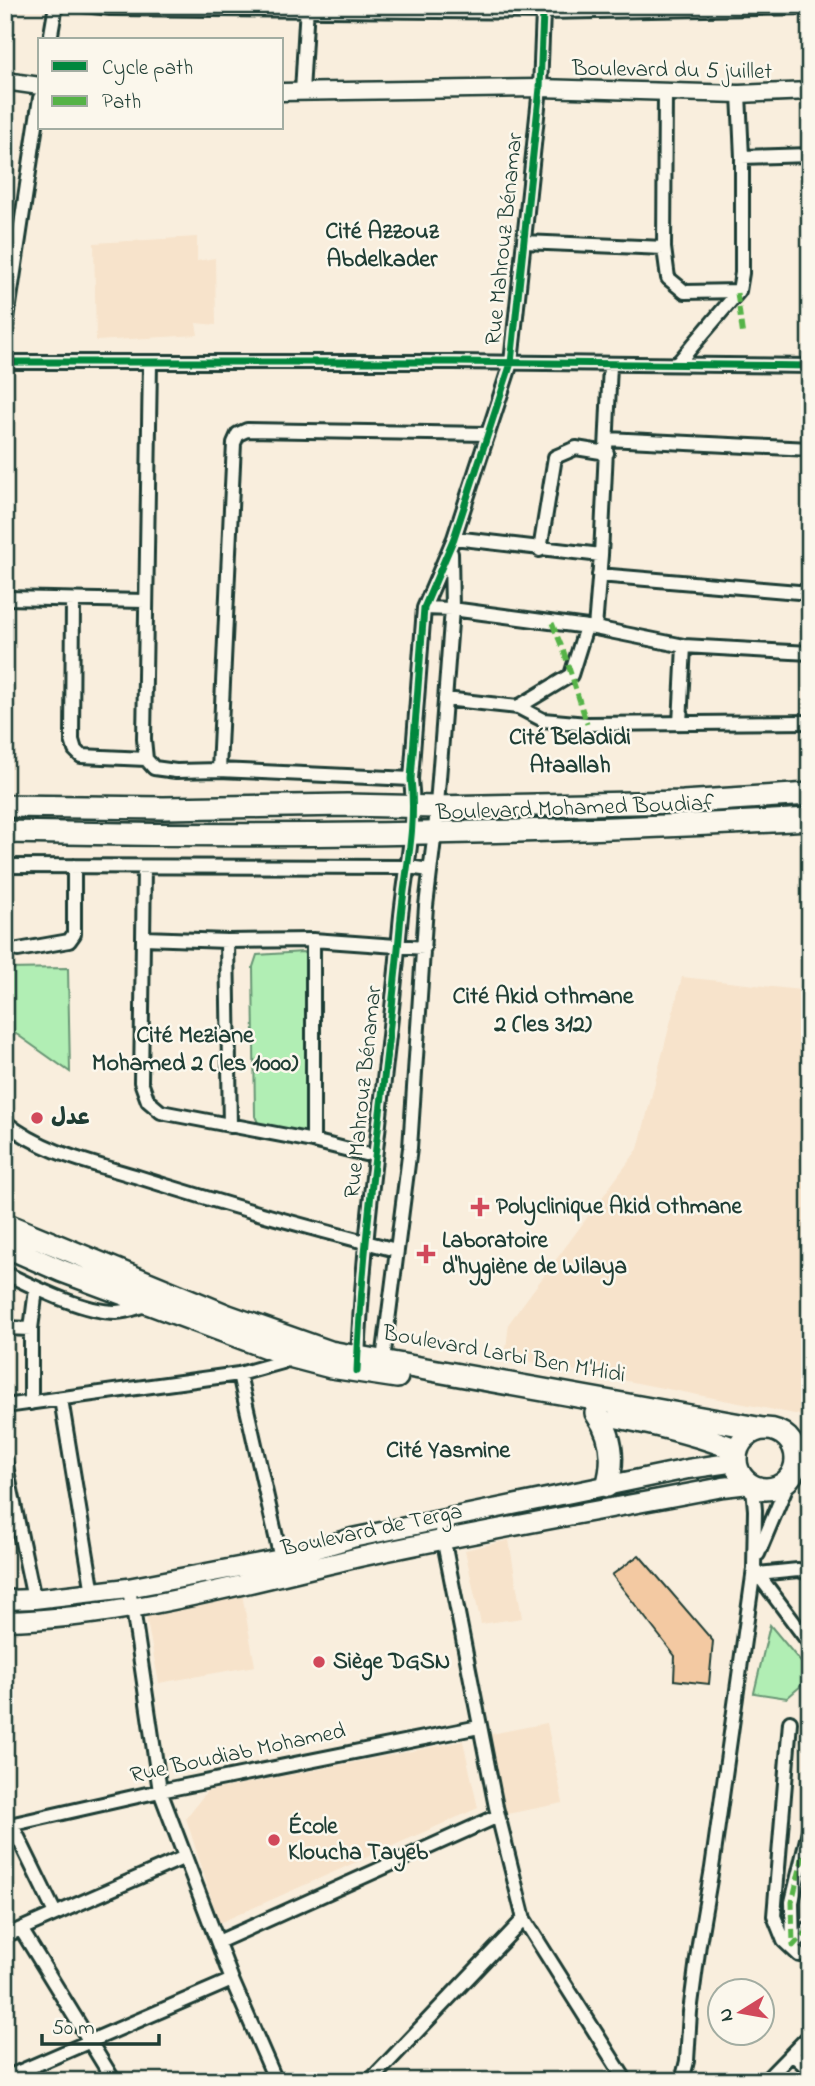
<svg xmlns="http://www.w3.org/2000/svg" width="815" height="2086" viewBox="0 0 815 2086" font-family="'Indie Flower','Playpen Sans Arabic',sans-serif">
<rect width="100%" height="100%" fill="#f9eedd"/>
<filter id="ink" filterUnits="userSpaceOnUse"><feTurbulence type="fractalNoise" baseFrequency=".0143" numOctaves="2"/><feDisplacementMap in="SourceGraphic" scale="14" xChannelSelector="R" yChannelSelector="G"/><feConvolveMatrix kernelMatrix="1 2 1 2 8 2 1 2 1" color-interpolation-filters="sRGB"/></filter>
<g filter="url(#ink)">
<path fill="#f7e3cb" d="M 197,237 L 197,261 L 215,258 L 216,325 L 196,323 L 198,335 L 96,341 L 94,243 Z
M 682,977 L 810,991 L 810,1417 L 505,1357 L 509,1323 L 638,1149 Z
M 509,1540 L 522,1618 L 481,1624 L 465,1550 Z
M 242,1594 L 255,1666 L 159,1683 L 146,1616 Z
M 547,1723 L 563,1803 L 502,1815 L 486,1735 Z
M 463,1741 L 478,1808 L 219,1923 L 186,1818 L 207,1791 Z"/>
<path fill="#b1eeb4" stroke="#689674" stroke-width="2" d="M 303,952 L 310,959 L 311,1126 L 304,1132 L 259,1125 L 255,1116 L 253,967 L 257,955 Z
M 68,968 L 70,1072 L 5,1026 L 5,969 Z
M 770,1625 L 810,1673 L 810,1678 L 787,1698 L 754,1693 Z"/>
<path fill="#f3c9a2" stroke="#1f3d34" stroke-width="2" d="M 639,1555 L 713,1641 L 709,1684 L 674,1680 L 675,1656 L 612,1575 Z"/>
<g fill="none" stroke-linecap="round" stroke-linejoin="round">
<g stroke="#1f3d34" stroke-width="18">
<path id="minor" d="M 84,5 L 110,8 L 543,12 L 810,7
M 50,40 L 56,5
M 302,92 L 307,5
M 742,157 L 810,155
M 524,242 L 664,248 L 665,92
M 664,248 L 668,278 L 685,292 L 739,291
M 5,332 L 40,98
M 5,362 L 454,362 L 810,366
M 150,363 L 144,739 L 146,759 L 154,768 L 176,771 L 219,770 L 411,779
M 677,364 L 739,291 L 742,273 L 742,157 L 739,94
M 607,439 L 810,449
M 454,538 L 601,555 L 610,365
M 540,550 L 555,457 L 576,448 L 607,453
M 599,575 L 810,593
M 5,598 L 145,601
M 73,600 L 72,740 L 75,750 L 81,756 L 146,759
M 424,608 L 452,609 L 595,628 L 601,555
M 595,628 L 684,646 L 810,653
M 445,699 L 518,707 L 543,720 L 587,724 L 810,722
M 518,707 L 571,675 L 586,627
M 680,723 L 684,646
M 219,770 L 234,443 L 238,434 L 247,430 L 488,434
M 5,866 L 408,867 L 430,870
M 144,867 L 141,1082 L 148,1101 L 161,1112 L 313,1141 L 365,1154
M 144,938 L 227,941 L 313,940 L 424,948
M 227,941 L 230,1126
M 18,950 L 69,941 L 74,934 L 74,866
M 5,1122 C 43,1153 92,1163 138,1177 C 223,1204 309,1228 396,1250
M 313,1141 L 313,940
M 5,1273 C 34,1287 83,1312 116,1312 C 127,1312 138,1307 148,1304
M 5,1328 L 31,1329
M 358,1360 C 364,1215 388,1071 400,926 C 404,876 417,829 411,779 L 424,608 L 454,538 L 511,363 L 540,88 L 543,12
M 382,1368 L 410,1148 L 426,906 L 435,831 L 452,609 L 451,553
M 239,1374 L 281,1559
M 61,1399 L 93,1593
M 31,1403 L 31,1329 L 36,1289
M 5,1406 L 239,1374 L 282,1362 L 293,1356
M 5,1461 L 34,1599
M 442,1532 L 496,1807 L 524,1919 L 626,2081
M 758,1554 L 789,1480
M 754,1569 L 810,1644
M 758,1574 L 798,1570 L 810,1573
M 128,1588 L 133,1608 L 160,1791 L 232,1980 L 276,2081
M 790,1722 L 774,1916 L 784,1941 L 799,1955
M 12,1825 L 55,1913
M 5,1826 L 160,1791 L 479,1727
M 810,1826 L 792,1902 L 793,1946 L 810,1927
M 21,1929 L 114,2081
M 5,1936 L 185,1857
M 218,1942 L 498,1816
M 792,2054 L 810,2070
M 5,2078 L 232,1980
M 370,2081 L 524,1919
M 682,2081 L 687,2061 L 690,2012 L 699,1944 L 712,1868 L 754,1569 L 755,1510 L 753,1487
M 765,2081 L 810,2035"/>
</g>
<g stroke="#1f3d34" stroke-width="21">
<path id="tertiary" d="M 5,81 L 40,86
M 282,92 L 540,88 L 739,94 L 810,91"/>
</g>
<g stroke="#1f3d34" stroke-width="23">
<path id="secondary" d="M 5,1600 L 34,1599 L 128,1588 L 281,1559 L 352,1538 L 688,1469 L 736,1462
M 5,1621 C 122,1619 250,1582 364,1556 C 483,1530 604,1510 723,1487 L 749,1484"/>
</g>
<g stroke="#1f3d34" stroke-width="26">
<path id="primary" d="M 5,806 L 164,808 L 347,805 L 436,807 L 683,802 L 810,794
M 5,832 C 273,838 542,834 810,819
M 5,1224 L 228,1316 L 330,1352 L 763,1429
M 5,1246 L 62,1271 L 293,1357 L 331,1367 L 397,1377
M 596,1413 C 612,1435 615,1460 607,1486
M 618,1417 C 659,1425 698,1434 737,1450
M736 1459a30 30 0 1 1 60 0a30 30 0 1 1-60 0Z"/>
</g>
<use href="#minor" stroke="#fbf7ec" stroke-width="12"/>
<use href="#tertiary" stroke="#fbf7ec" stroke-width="16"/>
<use href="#secondary" stroke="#fbf7ec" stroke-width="18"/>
<use href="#primary" stroke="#fbf7ec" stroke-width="21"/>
<path stroke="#55b346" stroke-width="5" stroke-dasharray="10 5" stroke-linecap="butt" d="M 233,8 L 233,5
M 737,293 L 743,337
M 552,623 L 564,652 L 587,724
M 810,1826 L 792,1902 L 793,1946 L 810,1927
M 5,2062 L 17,2081"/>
<g stroke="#fbf7ec" stroke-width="11">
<path id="cycleway" d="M 5,362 L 454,362 L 810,366
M 357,1371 C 363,1222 387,1075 400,927 C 404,876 417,829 411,779 L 424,608 L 454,538 L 511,363 L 540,88 L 543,12"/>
</g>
<use href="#cycleway" stroke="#00873e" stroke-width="7"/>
</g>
</g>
<g fill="#d1495b" stroke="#fbf7ec" stroke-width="2.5">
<circle cx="37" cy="1118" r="7"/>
<path d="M476.5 1196.5h7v7h7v7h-7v7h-7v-7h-7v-7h7z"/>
<path d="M422.5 1243.5h7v7h7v7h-7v7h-7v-7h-7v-7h7z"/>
<circle cx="319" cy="1662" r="7"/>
<circle cx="274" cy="1840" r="7"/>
</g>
<g text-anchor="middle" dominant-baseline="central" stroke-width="5" stroke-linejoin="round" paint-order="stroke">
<g font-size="23" fill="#1f3d34" stroke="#fbf7ec">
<text transform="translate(672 71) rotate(1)">Boulevard du 5 juillet</text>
<text transform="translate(505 239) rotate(-84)">Rue Mahrouz Bénamar</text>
<text transform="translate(575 809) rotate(-2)">Boulevard Mohamed Boudiaf</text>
<text transform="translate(364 1092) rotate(-84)">Rue Mahrouz Bénamar</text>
<text transform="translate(504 1355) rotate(10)">Boulevard Larbi Ben M'Hidi</text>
<text transform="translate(372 1531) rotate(-12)">Boulevard de Terga</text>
<text transform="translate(238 1754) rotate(-12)">Rue Boudiab Mohamed</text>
</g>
<g font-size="23" font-weight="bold" fill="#1f3d34" stroke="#fbf7ec" text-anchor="start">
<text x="51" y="1118">عدل</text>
<text x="496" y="1207">Polyclinique Akid Othmane</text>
<text x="442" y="1241">Laboratoire<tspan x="442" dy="26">d'hygiène de Wilaya</tspan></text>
<text x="333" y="1662">Siège DGSN</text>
<text x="288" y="1827">École<tspan x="288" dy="26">Kloucha Tayeb</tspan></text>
</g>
<g font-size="24" font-weight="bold" fill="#1f3d34" stroke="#fbf7ec">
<text x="382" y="232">Cité Azzouz<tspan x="382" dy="28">Abdelkader</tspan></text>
<text x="570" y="738">Cité Beladidi<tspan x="570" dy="28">Ataallah</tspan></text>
<text x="543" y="997">Cité Akid Othmane<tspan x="543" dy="28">2 (les 312)</tspan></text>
<text x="195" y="1036">Cité Meziane<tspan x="195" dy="28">Mohamed 2 (les 1000)</tspan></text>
<text x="448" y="1451">Cité Yasmine</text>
</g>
</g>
<rect width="815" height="2086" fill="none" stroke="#fbf7ec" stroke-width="28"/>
<rect x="14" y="14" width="787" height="2058" fill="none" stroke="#1f3d34" stroke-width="2.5" filter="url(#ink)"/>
<rect x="38" y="38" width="245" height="91" fill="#fbf7ec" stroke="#a3ada2" stroke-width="2"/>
<rect x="52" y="61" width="35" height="10" fill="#00873e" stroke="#a3ada2" stroke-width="2"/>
<text x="102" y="74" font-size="21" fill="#1f3d34">Cycle path</text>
<rect x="52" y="96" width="35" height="10" fill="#55b346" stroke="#a3ada2" stroke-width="2"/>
<text x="102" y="108" font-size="21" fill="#1f3d34">Path</text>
<g transform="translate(741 2012) rotate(259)"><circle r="33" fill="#fbf7ec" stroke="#a3ada2" stroke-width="2"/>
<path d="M0-5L12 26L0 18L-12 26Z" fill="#d1495b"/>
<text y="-10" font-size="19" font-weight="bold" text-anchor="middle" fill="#1f3d34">N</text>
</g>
<path d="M42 2034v10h117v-10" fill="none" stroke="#1f3d34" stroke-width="3.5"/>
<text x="52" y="2034" font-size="21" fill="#1f3d34" stroke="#fbf7ec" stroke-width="5" paint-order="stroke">50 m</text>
</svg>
